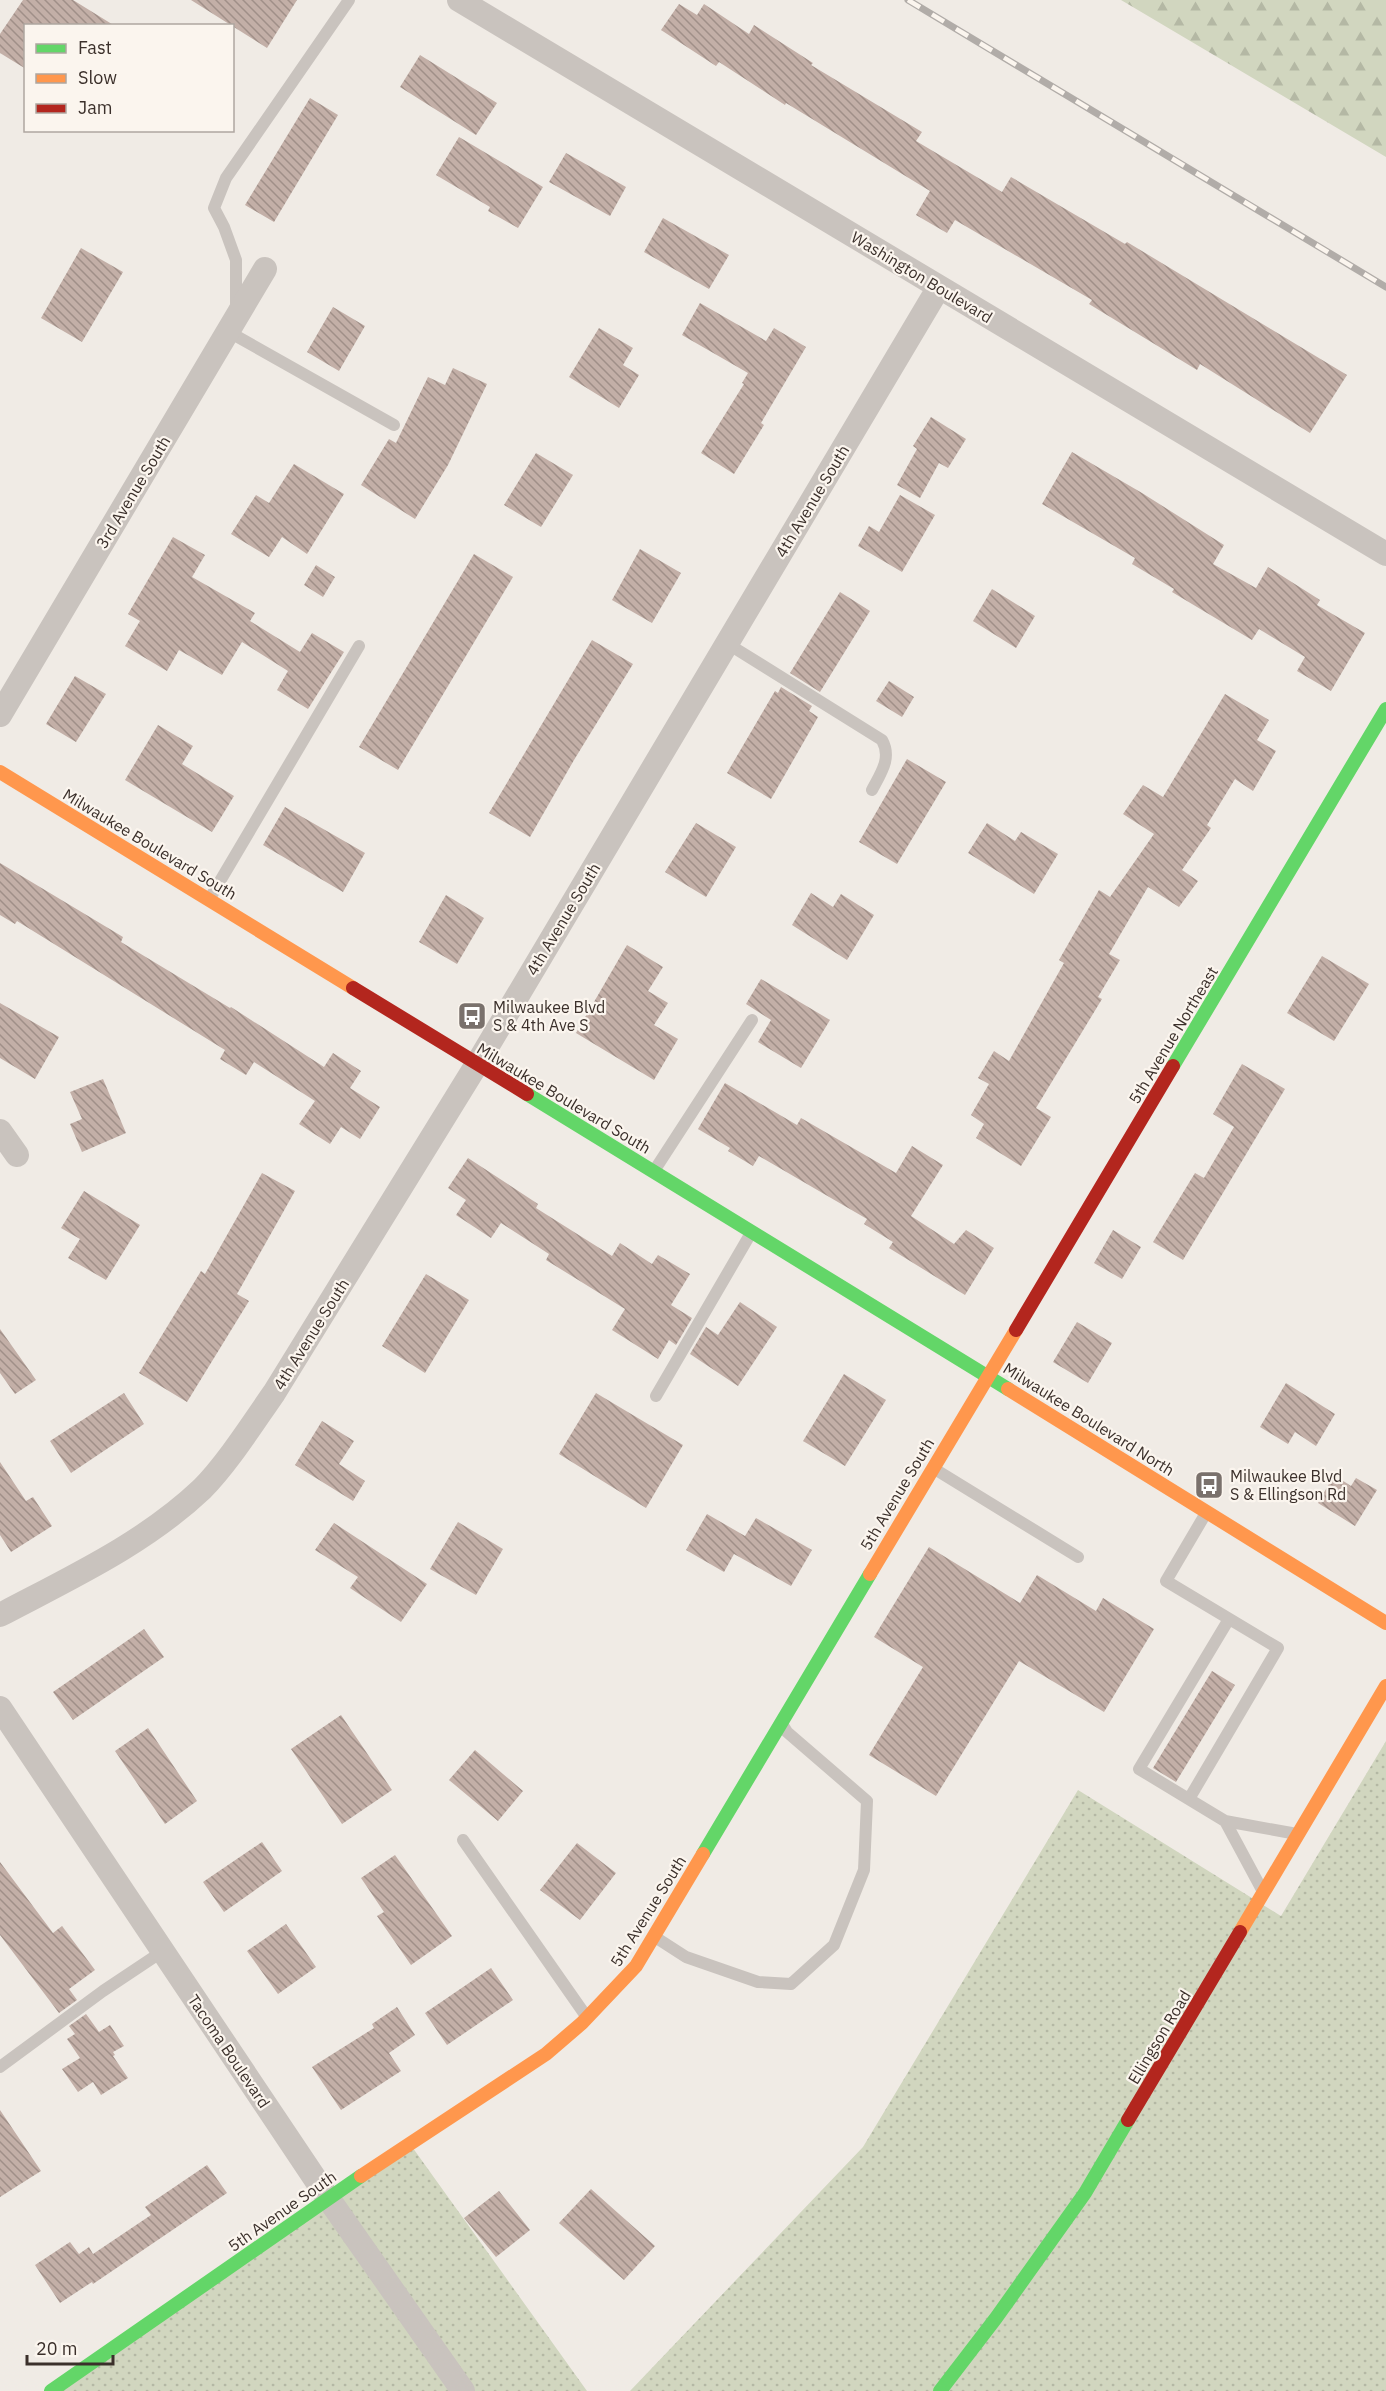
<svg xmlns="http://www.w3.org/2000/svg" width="1386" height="2391" viewBox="0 0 1386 2391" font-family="'IBM Plex Sans',sans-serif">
<defs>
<pattern id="grass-dots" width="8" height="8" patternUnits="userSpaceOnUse" patternTransform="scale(1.5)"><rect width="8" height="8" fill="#d1d6bf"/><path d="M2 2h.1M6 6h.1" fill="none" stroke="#b4b8a4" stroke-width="1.8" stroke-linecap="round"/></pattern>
<pattern id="forest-firs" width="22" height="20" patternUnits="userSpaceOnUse" patternTransform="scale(1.5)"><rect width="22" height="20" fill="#d1d6bf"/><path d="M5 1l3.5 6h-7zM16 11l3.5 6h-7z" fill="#b4b8a4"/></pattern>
<pattern id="building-back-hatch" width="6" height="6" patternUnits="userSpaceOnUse" patternTransform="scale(1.5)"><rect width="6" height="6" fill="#c3afa7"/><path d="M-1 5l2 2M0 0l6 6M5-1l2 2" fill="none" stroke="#a08f88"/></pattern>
</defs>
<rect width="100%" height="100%" fill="#f0ebe5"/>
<path fill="url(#grass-dots)" d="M 1386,1741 L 1386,2391 L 630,2391 L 863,2147 L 1078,1790 L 1281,1916 Z
M 410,2144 L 587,2391 L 50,2391 Z"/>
<path fill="url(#forest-firs)" d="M 1121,0 L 1386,0 L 1386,157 Z"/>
<path fill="url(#building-back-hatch)" d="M 23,0 L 73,0 L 115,26 L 26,26 L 26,69 L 0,53 L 0,34 Z
M 191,0 L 297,0 L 267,48 Z
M 679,4 L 697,15 L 704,4 L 749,34 L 754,25 L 813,63 L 811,65 L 922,132 L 916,141 L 1002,192 L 1011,177 L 1125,244 L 1127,242 L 1347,375 L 1310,433 L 1200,364 L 1197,370 L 1089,304 L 1092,300 L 955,220 L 947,233 L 916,215 L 930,191 L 786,103 L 785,105 L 719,62 L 716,66 L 661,30 Z
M 420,55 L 497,103 L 476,135 L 400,87 Z
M 310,98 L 338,115 L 274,222 L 245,205 Z
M 459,137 L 543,187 L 518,228 L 488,211 L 490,207 L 436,175 Z
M 566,153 L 626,187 L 610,216 L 549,182 Z
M 663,218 L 729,255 L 709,289 L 644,252 Z
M 81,248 L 123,272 L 82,342 L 41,318 Z
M 700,303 L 766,341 L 774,328 L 806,347 L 761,423 L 764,425 L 734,474 L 701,453 L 744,384 L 742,383 L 748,373 L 682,335 Z
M 333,307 L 365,326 L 339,371 L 307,352 Z
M 599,328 L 633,348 L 623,365 L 639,375 L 619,408 L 569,377 Z
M 453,368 L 487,384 L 448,465 L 415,519 L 361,485 L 389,439 L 396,443 L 428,377 L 445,385 Z
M 931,417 L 966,439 L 948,468 L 939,463 L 920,498 L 897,485 L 917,449 L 913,446 Z
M 1072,452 L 1142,493 L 1224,545 L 1213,564 L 1256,588 L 1268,567 L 1320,600 L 1317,605 L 1365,633 L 1331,691 L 1297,671 L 1305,657 L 1259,629 L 1252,640 L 1172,592 L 1174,589 L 1132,564 L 1135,558 L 1042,504 Z
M 536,453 L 573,475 L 541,527 L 504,505 Z
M 294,464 L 344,494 L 307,554 L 282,537 L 269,557 L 231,534 L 256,495 L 269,503 Z
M 900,495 L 935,515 L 902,572 L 858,546 L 869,526 L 879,532 Z
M 173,537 L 205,555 L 192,577 L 255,613 L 250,621 L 300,652 L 312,633 L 344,652 L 308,709 L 277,690 L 288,671 L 242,642 L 222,675 L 179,650 L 167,671 L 125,646 L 140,621 L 128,614 Z
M 640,549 L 681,573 L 652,623 L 612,600 Z
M 474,554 L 513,577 L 398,770 L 359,747 Z
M 316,565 L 335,577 L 323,597 L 304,585 Z
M 992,589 L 1035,616 L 1016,648 L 973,621 Z
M 840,592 L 870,611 L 820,692 L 790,673 Z
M 592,640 L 633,664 L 574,760 L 530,837 L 489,813 Z
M 75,676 L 106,694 L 76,742 L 46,724 Z
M 889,681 L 914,697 L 902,717 L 876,701 Z
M 781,687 L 812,706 L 809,711 L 818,717 L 771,799 L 727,773 L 775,691 L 778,693 Z
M 1225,694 L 1269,720 L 1257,740 L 1276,751 L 1253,791 L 1235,779 L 1207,825 L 1211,828 L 1182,870 L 1198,881 L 1179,907 L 1148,887 L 1109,954 L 1120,960 L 1098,997 L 1102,999 L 1036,1108 L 1051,1117 L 1021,1166 L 976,1138 L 984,1124 L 971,1115 L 989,1084 L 978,1078 L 994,1051 L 1009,1061 L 1064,963 L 1059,960 L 1099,890 L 1110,897 L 1154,834 L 1123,814 L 1143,785 L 1163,797 Z
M 158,725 L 193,746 L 182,764 L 234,796 L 212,832 L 125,780 Z
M 907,759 L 946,782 L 897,864 L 859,842 Z
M 285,807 L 365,853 L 343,892 L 263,845 Z
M 696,823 L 736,847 L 706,897 L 665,872 Z
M 987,823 L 1015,841 L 1021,832 L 1058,854 L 1034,894 L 968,853 Z
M 0,863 L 123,937 L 121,942 L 230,1008 L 231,1007 L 324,1067 L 333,1053 L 361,1071 L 350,1088 L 380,1107 L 360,1139 L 341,1127 L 330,1144 L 299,1124 L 315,1101 L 254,1062 L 246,1075 L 220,1059 L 225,1050 L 17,921 L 15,924 L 0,915 Z
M 811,893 L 833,907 L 841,894 L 874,915 L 847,960 L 792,925 Z
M 446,895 L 484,918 L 457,964 L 419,942 Z
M 627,945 L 663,967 L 648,991 L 668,1003 L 654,1025 L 678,1039 L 654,1080 L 576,1033 Z
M 1322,956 L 1369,984 L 1334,1041 L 1287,1013 Z
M 761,979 L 830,1020 L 801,1068 L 758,1042 L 771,1020 L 746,1004 Z
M 0,1003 L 59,1037 L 35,1079 L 0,1058 Z
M 1242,1064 L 1285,1089 L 1183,1260 L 1153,1242 L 1195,1173 L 1204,1178 L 1234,1127 L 1213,1114 Z
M 103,1079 L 126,1133 L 82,1152 L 70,1124 L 82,1119 L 70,1092 Z
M 725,1083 L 797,1125 L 801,1118 L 896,1173 L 912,1146 L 943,1165 L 911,1216 L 954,1244 L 966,1230 L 994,1248 L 965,1295 L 889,1248 L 893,1242 L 864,1224 L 867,1219 L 759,1156 L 753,1166 L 728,1151 L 730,1148 L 698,1129 Z
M 468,1158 L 538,1204 L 536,1208 L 612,1256 L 620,1243 L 652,1264 L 658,1255 L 690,1274 L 671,1305 L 692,1318 L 676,1345 L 669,1340 L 658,1359 L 612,1330 L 625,1309 L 546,1260 L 549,1254 L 501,1223 L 491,1238 L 456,1215 L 466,1200 L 448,1188 Z
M 262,1173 L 295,1191 L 237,1294 L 249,1301 L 187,1402 L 139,1373 L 201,1271 L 205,1274 Z
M 84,1191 L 140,1225 L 106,1280 L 68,1258 L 80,1239 L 61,1228 Z
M 1113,1230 L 1141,1247 L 1122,1279 L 1094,1263 Z
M 426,1274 L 469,1300 L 425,1373 L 382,1346 Z
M 740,1302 L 777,1327 L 738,1386 L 690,1354 L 706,1327 L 718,1335 Z
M 1077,1322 L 1112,1343 L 1088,1383 L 1053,1362 Z
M 0,1329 L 36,1380 L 15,1394 L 0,1373 Z
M 844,1374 L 886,1400 L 845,1466 L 803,1441 Z
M 1286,1383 L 1335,1414 L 1316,1446 L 1295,1432 L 1288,1444 L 1260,1427 Z
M 124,1393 L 144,1424 L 71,1473 L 50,1441 Z
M 596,1393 L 683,1445 L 646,1508 L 559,1454 Z
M 322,1421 L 354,1441 L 339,1464 L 365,1481 L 353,1501 L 295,1465 Z
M 0,1462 L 26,1501 L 33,1497 L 52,1526 L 11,1552 L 0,1535 Z
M 1334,1475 L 1351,1486 L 1356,1478 L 1377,1490 L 1355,1526 L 1318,1503 Z
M 707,1514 L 745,1536 L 756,1518 L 812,1550 L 791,1586 L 734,1554 L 724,1572 L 686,1550 Z
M 458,1522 L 503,1549 L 476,1595 L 430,1569 Z
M 334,1523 L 427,1584 L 401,1622 L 350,1588 L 358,1577 L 315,1550 Z
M 929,1547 L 1020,1603 L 1037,1575 L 1096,1611 L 1103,1598 L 1154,1629 L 1104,1712 L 1019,1661 L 936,1796 L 869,1755 L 923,1667 L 874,1637 Z
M 144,1629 L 164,1657 L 73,1720 L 53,1692 Z
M 1212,1671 L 1235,1685 L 1176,1782 L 1153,1768 Z
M 341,1715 L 392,1790 L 342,1824 L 291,1749 Z
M 148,1728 L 197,1801 L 165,1824 L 115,1751 Z
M 475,1750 L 523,1791 L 498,1821 L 449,1780 Z
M 262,1842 L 282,1871 L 224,1912 L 203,1882 Z
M 577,1843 L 616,1873 L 580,1920 L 540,1890 Z
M 395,1855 L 452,1936 L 411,1965 L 377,1916 L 384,1912 L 361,1878 Z
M 0,1862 L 53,1933 L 62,1926 L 95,1970 L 69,1989 L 77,2000 L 59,2013 L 0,1935 Z
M 286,1924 L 316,1967 L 278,1994 L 247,1951 Z
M 491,1968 L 513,2000 L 447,2045 L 425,2013 Z
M 397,2007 L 415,2035 L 389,2053 L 401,2071 L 341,2110 L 312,2067 L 374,2028 L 372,2024 Z
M 86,2014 L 99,2032 L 110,2025 L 124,2046 L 113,2052 L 115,2055 L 113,2056 L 128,2078 L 101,2095 L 93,2082 L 78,2092 L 62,2069 L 80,2058 L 67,2039 L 75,2034 L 69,2026 Z
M 0,2110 L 41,2171 L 0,2197 Z
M 207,2165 L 227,2193 L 93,2284 L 92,2282 L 60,2303 L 35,2265 L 70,2242 L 79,2254 L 89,2247 L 93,2254 L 151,2215 L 145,2207 Z
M 591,2189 L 655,2246 L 624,2280 L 559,2223 Z
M 499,2191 L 530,2230 L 496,2257 L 464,2218 Z"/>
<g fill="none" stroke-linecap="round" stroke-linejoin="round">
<path stroke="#c9c3be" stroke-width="12" d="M 236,311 L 236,260 L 224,227 L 214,208 L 226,178 L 349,0
M 229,332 L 394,425
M 728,644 L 882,740 C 892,758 881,773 872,790
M 210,898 L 359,646
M 654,1171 L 752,1020
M 656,1396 L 751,1233
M 933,1468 L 1078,1557
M 1229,1619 L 1139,1769 L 1225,1821 L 1297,1834
M 1189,1799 L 1278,1648 L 1166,1581 L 1206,1513
M 1225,1821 L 1261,1888
M 463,1840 L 586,2016
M 655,1937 L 686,1957 L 758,1982 L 791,1984 L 834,1945 L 864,1870 L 867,1801 L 787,1732 L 782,1724
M 0,2067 L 103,1991 L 163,1951"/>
<path stroke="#c9c3be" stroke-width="24" d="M 459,0 L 1386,554
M 0,715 L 265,269
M 0,1131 L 17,1155
M 0,1615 C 70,1578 144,1544 202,1489 C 227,1464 253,1423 274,1393 L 477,1064 L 939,287
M 0,1708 L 328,2198 L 463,2391"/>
<path stroke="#63d668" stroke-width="14" d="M 1173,1066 L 1386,709
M 527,1094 L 1008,1389
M 703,1854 L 870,1574
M 51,2391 L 361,2176
M 940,2391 L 996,2318 L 1085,2193 L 1128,2120"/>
<path stroke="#ff974d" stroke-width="14" d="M 0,772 L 353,988
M 1008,1389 L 1386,1623
M 870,1574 L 1016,1330
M 1240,1932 L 1386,1686
M 361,2176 L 546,2054 L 582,2023 L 636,1966 L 703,1854"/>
<path stroke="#b3261e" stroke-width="14" d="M 353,988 L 527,1094
M 1016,1330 L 1173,1066
M 1128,2120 L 1240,1932"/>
<g stroke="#b1aca8" stroke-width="7">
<path id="rail" d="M 908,0 L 1386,287"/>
</g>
<use href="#rail" stroke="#fbf5ee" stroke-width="4.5" stroke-dasharray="14" stroke-linecap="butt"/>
</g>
<defs>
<g id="bus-square" transform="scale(1.5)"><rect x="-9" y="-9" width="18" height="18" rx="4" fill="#7a716c" stroke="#fbf5ee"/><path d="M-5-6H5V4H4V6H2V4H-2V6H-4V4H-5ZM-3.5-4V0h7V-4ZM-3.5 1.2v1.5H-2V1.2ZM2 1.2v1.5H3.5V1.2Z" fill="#fff"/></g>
</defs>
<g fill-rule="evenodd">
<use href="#bus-square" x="472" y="1016"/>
<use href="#bus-square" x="1209" y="1485"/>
</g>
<g text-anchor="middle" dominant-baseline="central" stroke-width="4.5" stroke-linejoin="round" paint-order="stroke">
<g font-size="16" fill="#3b302b" stroke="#fbf5ee">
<text transform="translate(922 277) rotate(31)">Washington Boulevard</text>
<text transform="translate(133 492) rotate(-59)">3rd Avenue South</text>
<text transform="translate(812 501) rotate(-59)">4th Avenue South</text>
<text transform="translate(150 844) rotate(31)">Milwaukee Boulevard South</text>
<text transform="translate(563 919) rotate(-59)">4th Avenue South</text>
<text transform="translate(1173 1035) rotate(-59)">5th Avenue Northeast</text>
<text transform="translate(564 1098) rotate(31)">Milwaukee Boulevard South</text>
<text transform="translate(311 1334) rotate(-58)">4th Avenue South</text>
<text transform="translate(1089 1419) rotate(32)">Milwaukee Boulevard North</text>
<text transform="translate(897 1494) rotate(-59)">5th Avenue South</text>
<text transform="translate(648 1911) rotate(-58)">5th Avenue South</text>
<text transform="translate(1159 2037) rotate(-59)">Ellingson Road</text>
<text transform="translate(229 2051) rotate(56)">Tacoma Boulevard</text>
<text transform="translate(282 2211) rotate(-35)">5th Avenue South</text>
</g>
<g font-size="16" fill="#3b302b" stroke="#fbf5ee" text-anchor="start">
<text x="493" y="1007">Milwaukee Blvd<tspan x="493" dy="18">S &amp; 4th Ave S</tspan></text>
<text x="1230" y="1476">Milwaukee Blvd<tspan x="1230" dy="18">S &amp; Ellingson Rd</tspan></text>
</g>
</g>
<rect x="24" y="24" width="210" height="108" fill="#fbf5ee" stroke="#aea6a0" stroke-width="1.5"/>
<rect x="36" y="44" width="30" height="9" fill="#63d668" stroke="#aea6a0" stroke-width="1.5"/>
<text x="78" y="54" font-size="18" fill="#3b302b">Fast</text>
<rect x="36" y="74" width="30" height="9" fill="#ff974d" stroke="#aea6a0" stroke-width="1.5"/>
<text x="78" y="84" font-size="18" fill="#3b302b">Slow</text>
<rect x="36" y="104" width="30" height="9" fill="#b3261e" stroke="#aea6a0" stroke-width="1.5"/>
<text x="78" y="114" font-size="18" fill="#3b302b">Jam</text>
<path d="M27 2355v9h86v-9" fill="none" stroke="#3b302b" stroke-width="3"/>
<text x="36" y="2355" font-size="18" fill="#3b302b" stroke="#fbf5ee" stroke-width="4.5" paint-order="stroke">20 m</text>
</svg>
